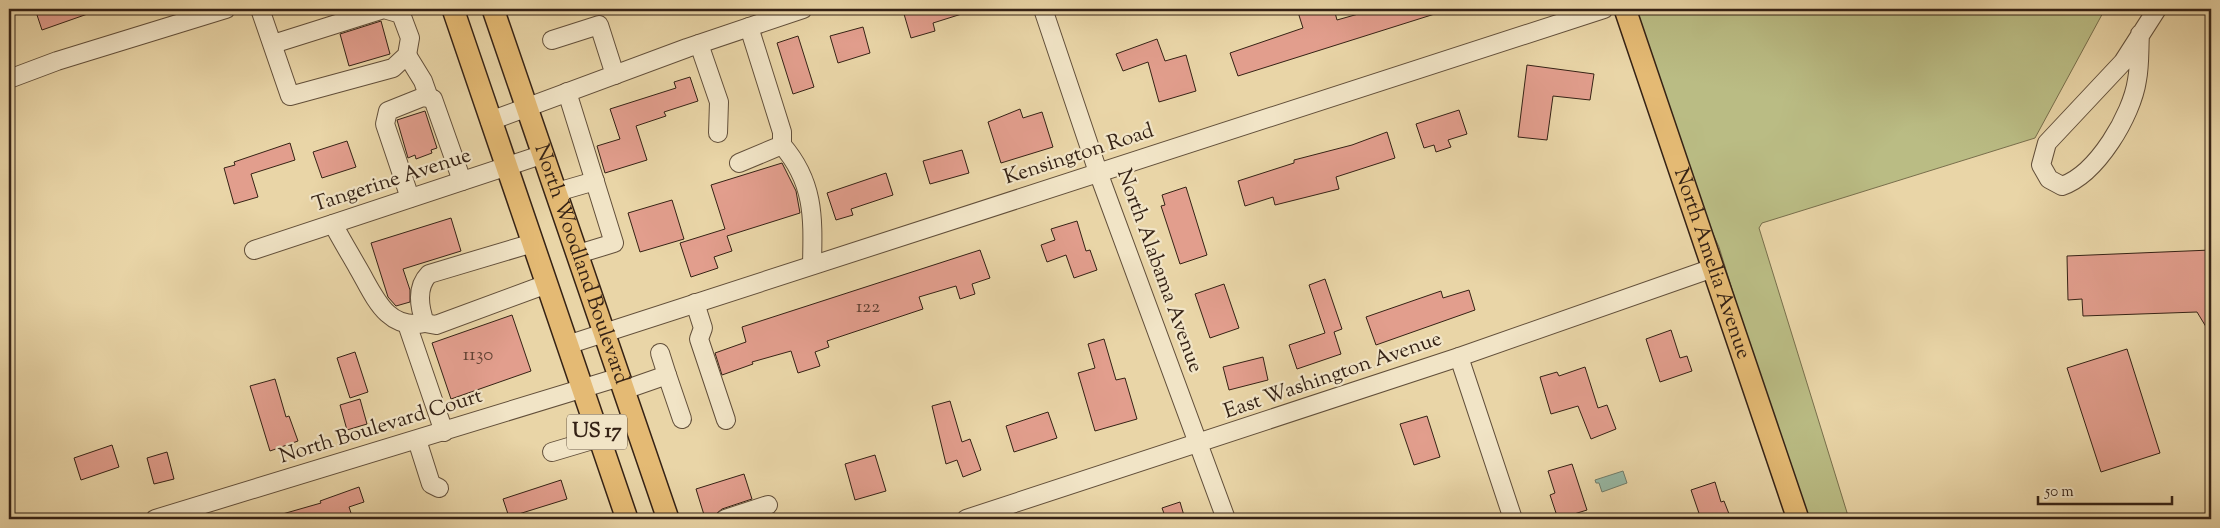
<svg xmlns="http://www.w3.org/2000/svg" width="2220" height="528" viewBox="0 0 2220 528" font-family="'Sorts Mill Goudy',serif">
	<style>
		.green { fill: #babc84; stroke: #786f4c }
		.water { fill: #98b9a5; stroke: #707d6b }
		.building { fill: #e29e8d; stroke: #352215 }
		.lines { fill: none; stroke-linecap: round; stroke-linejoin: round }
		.minor-casing { stroke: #624f3a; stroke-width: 20 }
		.major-casing { stroke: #352215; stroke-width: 24 }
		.minor { stroke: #f1e4c6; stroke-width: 18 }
		.major { stroke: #e4ba74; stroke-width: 21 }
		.labels { text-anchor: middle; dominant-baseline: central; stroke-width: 4.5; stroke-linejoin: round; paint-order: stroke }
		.number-label { font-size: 19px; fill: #604133 }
		.shield { fill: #f1e4c6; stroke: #6d5c4a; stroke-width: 1 }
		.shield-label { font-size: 20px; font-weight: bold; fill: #352215 }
		.street-label { font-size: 21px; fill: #352215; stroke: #f1e4c6 }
	</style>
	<rect width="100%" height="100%" fill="#e9d5a7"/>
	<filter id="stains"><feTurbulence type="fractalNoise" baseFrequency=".004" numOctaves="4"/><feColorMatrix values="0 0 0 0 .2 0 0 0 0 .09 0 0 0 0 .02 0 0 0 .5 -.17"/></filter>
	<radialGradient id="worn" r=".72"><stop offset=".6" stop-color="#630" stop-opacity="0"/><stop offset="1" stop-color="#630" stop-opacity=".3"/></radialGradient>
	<polygon class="green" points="1635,9 2105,9 2035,138 1791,214 1762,223 1759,228 1849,519 1807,519 1760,380 1719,247 1703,212"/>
	<polygon class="water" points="1623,471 1627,483 1602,492 1599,483 1596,483 1595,480"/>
	<g class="building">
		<polygon points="35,9 95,9 96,11 42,30"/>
		<polygon points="924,9 967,9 968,12 933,23 935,31 911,38 904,14"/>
		<polygon points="1297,9 1334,9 1337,20 1376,9 1440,9 1441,12 1238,76 1230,53 1303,28"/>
		<polygon points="381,21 390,54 349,66 340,34"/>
		<polygon points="863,27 870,53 838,63 830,36"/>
		<polygon points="798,36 814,87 793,94 777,43"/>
		<polygon points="1157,39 1165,61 1186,55 1196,91 1159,102 1148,62 1123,71 1116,54"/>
		<polygon points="1527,65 1594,74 1590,100 1553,96 1547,140 1518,137"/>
		<polygon points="690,77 698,101 664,112 666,116 636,126 647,160 605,173 597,146 620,139 610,109 676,88 674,82"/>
		<polygon points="1020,109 1023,118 1042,112 1053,147 1001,163 988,122"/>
		<polygon points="1459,110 1467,134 1448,140 1451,147 1436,152 1434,145 1424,148 1416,124"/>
		<polygon points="425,111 437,148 431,150 432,153 416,159 415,155 408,158 397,120"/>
		<polygon points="1387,132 1395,158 1336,177 1339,189 1275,205 1273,197 1245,206 1238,181 1294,163 1294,160 1352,145"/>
		<polygon points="347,141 356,167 322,178 313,152"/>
		<polygon points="290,143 295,160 251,174 258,197 234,204 224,168 235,165 234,162"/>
		<polygon points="962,150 969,173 930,184 923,161"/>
		<polygon points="782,163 796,191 800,213 727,236 732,251 714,257 718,268 691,277 680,243 725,229 711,185"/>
		<polygon points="886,173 893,195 851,209 853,215 836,220 827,193"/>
		<polygon points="1186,187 1207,255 1180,264 1161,206 1165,205 1162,195"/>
		<polygon points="672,200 684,239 640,252 628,213"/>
		<polygon points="451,218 461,251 403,269 410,290 410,302 396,306 388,297 371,243"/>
		<polygon points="1077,221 1086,251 1090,250 1097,270 1074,278 1066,255 1047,262 1041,245 1055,240 1051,229"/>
		<polygon points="980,250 990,278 972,284 975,294 960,299 956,286 919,297 923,309 827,341 829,347 815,352 820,366 798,373 791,351 752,362 753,364 722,375 715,353 746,342 742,327"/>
		<polygon points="2211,250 2211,335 2197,312 2083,316 2082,299 2068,300 2067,256"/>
		<polygon points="1325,279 1342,329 1334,332 1341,354 1297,369 1289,345 1325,333 1309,285"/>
		<polygon points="1224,284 1239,328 1210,338 1195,294"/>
		<polygon points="1469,290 1475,310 1376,345 1366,317 1441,291 1443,298"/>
		<polygon points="512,315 531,371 451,399 432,343"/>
		<polygon points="1671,330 1680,358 1687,356 1692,371 1660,382 1646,339"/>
		<polygon points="1104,339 1116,380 1125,378 1137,419 1095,431 1078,373 1095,368 1088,344"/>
		<polygon points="2127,349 2160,453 2101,472 2067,368"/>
		<polygon points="355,352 368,392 350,398 337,358"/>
		<polygon points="1263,357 1268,380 1229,390 1223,367"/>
		<polygon points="1585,367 1598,408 1607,405 1616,429 1591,439 1578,406 1551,414 1540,377 1557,372 1559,376"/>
		<polygon points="275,379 286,417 289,416 298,441 270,451 250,386"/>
		<polygon points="360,399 367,424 347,430 340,405"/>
		<polygon points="950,401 962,442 970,439 981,470 963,477 957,460 946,464 932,406"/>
		<polygon points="1048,412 1057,438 1014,452 1006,426"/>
		<polygon points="1427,416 1440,457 1414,465 1400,424"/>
		<polygon points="112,445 119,467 81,480 74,458"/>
		<polygon points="167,452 174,479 154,484 147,458"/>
		<polygon points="875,455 886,491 855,500 845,464"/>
		<polygon points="1572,464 1587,510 1558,519 1550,495 1555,493 1548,471"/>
		<polygon points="744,474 752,499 722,509 716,514 705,518 696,489"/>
		<polygon points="561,480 567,499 509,517 503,499"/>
		<polygon points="1715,482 1721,502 1724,501 1731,519 1701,519 1691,490"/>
		<polygon points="359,487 364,502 349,507 353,519 279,519 279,515 321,503 320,501"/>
		<polygon points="1180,502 1185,519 1166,519 1162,508"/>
	</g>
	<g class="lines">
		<g class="minor-casing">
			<g id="minor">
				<polyline points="260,9 290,96 393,68 407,55 410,38 401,14 384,9 273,44"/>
				<polyline points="1043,9 1098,172 1226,519"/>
				<path d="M2140 34C2139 49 2140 65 2137 80 2132 115 2097 174 2062 186L2049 179 2041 165 2047 143 2123 62 2157 9"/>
				<polyline points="552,40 599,25 615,75"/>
				<polyline points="699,44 719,102 718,133"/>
				<polyline points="407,55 423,81 429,98"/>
				<polyline points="9,79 57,61 226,9"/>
				<polyline points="567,92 614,243 578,254"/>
				<polyline points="490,121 687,48 803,9"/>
				<path d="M782 145C815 183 813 219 812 265"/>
				<polyline points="739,163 782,145 782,132 749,27"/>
				<polyline points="557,192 595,181"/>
				<polyline points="410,198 385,124 388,111 423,97 433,99 462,181"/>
				<path d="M333 224C341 239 350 254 358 268 374 295 386 331 425 323"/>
				<path d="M533 243 429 274C416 287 419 306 425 323L436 325 547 284"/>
				<polyline points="254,250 544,154"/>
				<polyline points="695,303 703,328 699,339 726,420"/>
				<polyline points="407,324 444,432"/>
				<polyline points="567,345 1604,9"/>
				<polyline points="660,353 667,375"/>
				<polyline points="1459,357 1513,519"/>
				<polyline points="624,390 667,375 682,419"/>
				<polyline points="417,440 431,484 439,488"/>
				<polyline points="552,452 599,438"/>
				<polyline points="155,519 620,377"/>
				<polyline points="725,519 768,505"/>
				<polyline points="966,519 1459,357 1713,268"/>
			</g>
		</g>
		<g class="major-casing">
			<g id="major">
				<polyline points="453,9 627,519"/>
				<path id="s1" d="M493 9 668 519"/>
				<path id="s2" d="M1625 9 1798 519"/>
			</g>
		</g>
		<use href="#minor" class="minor"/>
		<use href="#major" class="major"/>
	</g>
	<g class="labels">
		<g class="number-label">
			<text x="868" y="307">122</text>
			<text x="478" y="355">1130</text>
		</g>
		<rect class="shield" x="567" y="414.5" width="60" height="35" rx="4"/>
		<g class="shield-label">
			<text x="597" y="432">US 17</text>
		</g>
		<g class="street-label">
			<text transform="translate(1079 155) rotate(-18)">Kensington Road</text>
			<text transform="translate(392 181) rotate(-18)">Tangerine Avenue</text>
			<text stroke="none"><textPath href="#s1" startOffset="270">North Woodland Boulevard</textPath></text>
			<text stroke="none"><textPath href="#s2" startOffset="269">North Amelia Avenue</textPath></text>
			<text transform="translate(1159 271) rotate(70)">North Alabama Avenue</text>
			<text transform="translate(1333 376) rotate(-19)">East Washington Avenue</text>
			<text transform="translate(381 427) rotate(-17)">North Boulevard Court</text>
		</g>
	</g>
	<rect width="2220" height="528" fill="none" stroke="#e9d5a7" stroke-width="30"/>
	<rect x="10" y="10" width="2200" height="508" fill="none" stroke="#352215" stroke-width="2.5"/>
	<rect x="15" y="15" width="2190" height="498" fill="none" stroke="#352215"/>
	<path d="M2038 496v8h134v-8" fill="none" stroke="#352215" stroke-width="2.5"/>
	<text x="2045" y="496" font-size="15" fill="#352215" stroke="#f1e4c6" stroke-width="4" paint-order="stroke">50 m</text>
	<rect width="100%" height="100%" filter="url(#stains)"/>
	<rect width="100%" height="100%" fill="url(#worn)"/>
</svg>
